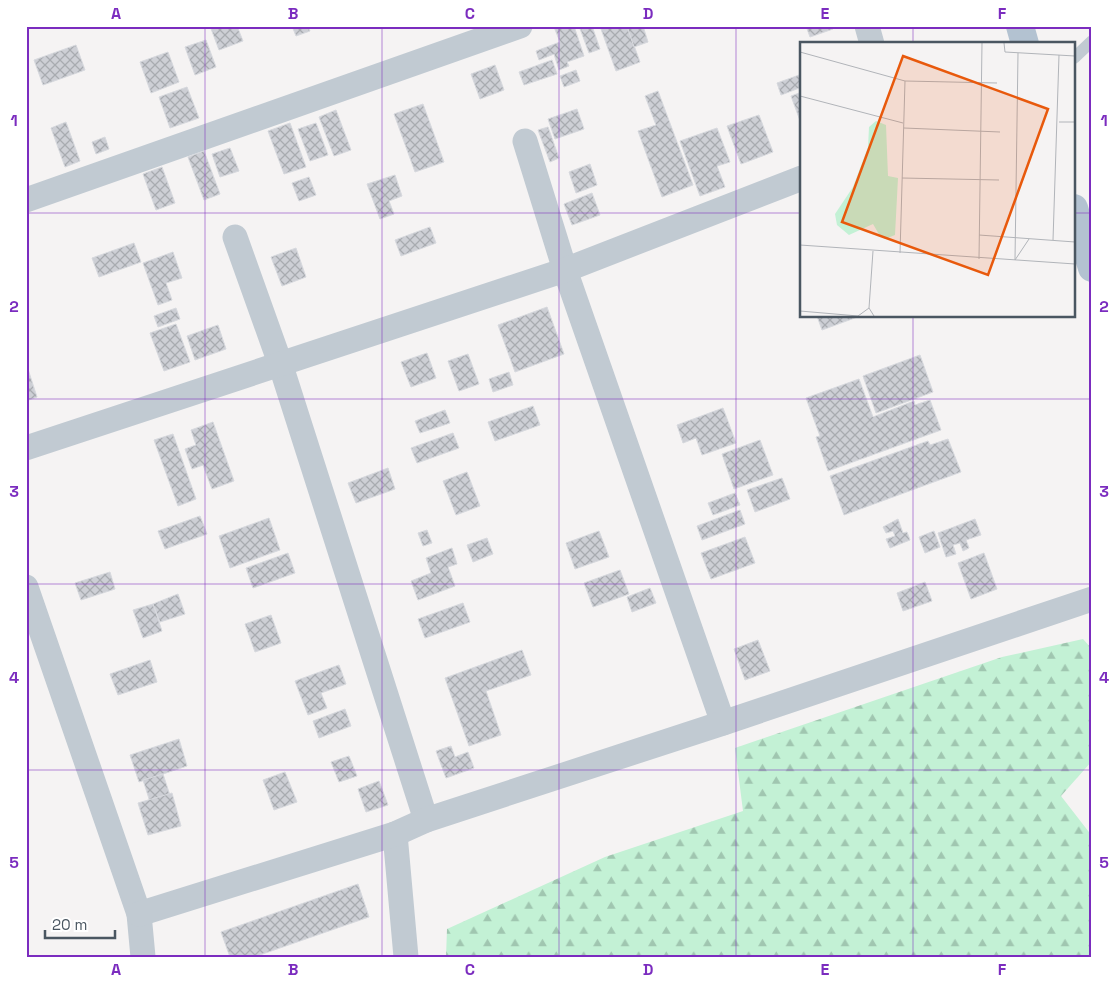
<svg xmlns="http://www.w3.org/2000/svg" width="1118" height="983" viewBox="0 0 1118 983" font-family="'Space Grotesk',sans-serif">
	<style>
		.forest { fill: url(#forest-firs) }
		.building { fill: url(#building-cross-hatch); stroke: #d7d9de }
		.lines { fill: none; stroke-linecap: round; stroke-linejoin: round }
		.lane { stroke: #c1cad2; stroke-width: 12 }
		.street { stroke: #c1cad2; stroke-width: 25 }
		.primary { stroke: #b3c2d1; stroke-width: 28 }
		.grid { fill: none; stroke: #7b2cbf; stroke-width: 1; stroke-opacity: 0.55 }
		.inset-road { fill: none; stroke: #b1b4b9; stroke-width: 1 }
		.view { fill: #e8590c; fill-opacity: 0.15; stroke: #e8590c; stroke-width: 2.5 }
		.inset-edge { fill: none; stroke: #4a5661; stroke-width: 2.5 }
		.neatline { fill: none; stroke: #7b2cbf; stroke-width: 2 }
		.grid-label { font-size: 16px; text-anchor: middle; font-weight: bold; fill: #7b2cbf }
	</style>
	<defs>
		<pattern id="forest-firs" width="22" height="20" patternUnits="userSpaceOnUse" patternTransform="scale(1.25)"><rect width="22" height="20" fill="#c3f1d5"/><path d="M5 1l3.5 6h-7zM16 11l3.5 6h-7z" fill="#a0c6b0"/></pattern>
		<pattern id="building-cross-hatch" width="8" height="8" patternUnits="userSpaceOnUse" patternTransform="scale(1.25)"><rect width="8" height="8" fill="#cdcfd5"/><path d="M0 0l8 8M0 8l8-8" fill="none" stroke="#a8abb0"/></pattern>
	</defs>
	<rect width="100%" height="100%" fill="#f5f3f3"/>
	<polygon class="forest" points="1083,639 1092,649 1092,761 1061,796 1092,836 1092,957 446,957 447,929 605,857 743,811 735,748 1002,657"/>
	<g class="building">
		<polygon points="210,26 237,26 243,41 219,50"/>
		<polygon points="292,26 308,26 310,31 296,36"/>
		<polygon points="574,26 584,56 567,62 569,66 559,70 554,54 539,60 536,51 560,42 554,27"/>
		<polygon points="579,26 592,26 600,49 589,53"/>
		<polygon points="608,26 627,26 640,62 616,71 601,29"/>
		<polygon points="627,26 643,26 648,42 634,47"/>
		<polygon points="806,26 832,26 833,29 810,37"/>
		<polygon points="206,40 216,67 195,75 185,47"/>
		<polygon points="76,45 85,70 43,85 34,60"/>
		<polygon points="168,52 179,82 151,93 140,62"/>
		<polygon points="552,60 557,74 524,85 519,72"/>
		<polygon points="495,65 504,90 480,99 471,74"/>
		<polygon points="576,70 580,81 564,87 560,76"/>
		<polygon points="802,74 802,87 781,95 777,83"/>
		<polygon points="187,87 199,118 170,128 159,97"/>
		<polygon points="658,91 693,185 662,197 638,131 656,125 645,96"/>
		<polygon points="802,92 802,126 791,96"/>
		<polygon points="423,104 444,162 415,172 394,114"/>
		<polygon points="577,109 584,129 555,139 548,119"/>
		<polygon points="336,110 351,150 334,156 319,117"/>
		<polygon points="759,115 773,152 741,164 727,126"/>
		<polygon points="66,122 80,161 65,167 51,128"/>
		<polygon points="290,123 306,167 284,174 268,131"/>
		<polygon points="316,123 328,155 310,161 298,129"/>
		<polygon points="548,127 559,158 550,162 538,130"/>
		<polygon points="717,128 730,162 717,166 725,187 700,196 680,141"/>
		<polygon points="105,137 109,149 96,154 92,142"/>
		<polygon points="230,148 239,171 220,177 212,154"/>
		<polygon points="204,151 220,194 204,200 188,157"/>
		<polygon points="590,164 597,185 576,193 569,172"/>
		<polygon points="162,167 175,203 156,210 143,174"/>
		<polygon points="395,175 402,196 389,201 394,214 380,219 367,184"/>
		<polygon points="309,177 316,195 299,201 292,183"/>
		<polygon points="592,193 600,215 572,225 564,204"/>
		<polygon points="430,227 436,243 401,256 395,240"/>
		<polygon points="134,243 141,262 99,277 92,258"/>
		<polygon points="296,248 306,277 282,286 271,257"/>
		<polygon points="173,252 182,278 166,283 172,300 158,305 143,263"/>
		<polygon points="547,307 564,354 515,372 498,325"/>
		<polygon points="176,308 180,319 158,327 154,316"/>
		<polygon points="817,316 860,316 822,330"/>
		<polygon points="176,324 190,362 164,371 150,333"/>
		<polygon points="218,325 226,349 195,360 187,336"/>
		<polygon points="427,353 436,378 411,387 401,362"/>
		<polygon points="468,354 479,384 459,391 448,361"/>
		<polygon points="920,355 933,392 876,413 863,376"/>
		<polygon points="26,363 37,397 26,401"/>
		<polygon points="509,372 513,385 493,392 489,379"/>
		<polygon points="859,379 873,417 914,401 915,405 930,400 941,430 828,471 816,437 820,436 806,398"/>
		<polygon points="533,406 540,425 495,441 488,422"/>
		<polygon points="723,408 736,443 702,455 696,438 683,443 677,425"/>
		<polygon points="445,410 450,423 420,433 415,421"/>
		<polygon points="213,422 234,481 212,489 203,465 192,469 185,449 196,445 191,430"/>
		<polygon points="453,433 459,448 417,463 411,448"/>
		<polygon points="173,434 196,499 178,506 154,440"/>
		<polygon points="948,439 961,472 844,515 830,476 928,441 930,445"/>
		<polygon points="760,440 773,475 734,489 722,454"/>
		<polygon points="388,468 395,489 356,503 348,483"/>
		<polygon points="467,472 480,506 456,515 443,481"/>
		<polygon points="782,478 790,499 755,512 747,490"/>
		<polygon points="735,493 740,505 713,515 708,503"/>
		<polygon points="740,510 745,524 702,540 697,526"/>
		<polygon points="200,516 207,534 165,549 158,531"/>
		<polygon points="269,518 280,550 230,568 219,536"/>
		<polygon points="898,519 903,533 907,532 910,540 890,548 886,539 895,536 893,531 886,533 883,527"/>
		<polygon points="975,519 981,535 966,540 969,548 963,551 960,543 953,545 956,554 946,557 938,533"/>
		<polygon points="427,530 432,543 423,546 418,533"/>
		<polygon points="599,531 609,557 575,569 566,543"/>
		<polygon points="934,531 940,547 925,553 919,537"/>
		<polygon points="745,537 755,563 711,579 701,553"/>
		<polygon points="487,538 493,554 473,562 467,545"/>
		<polygon points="452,548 457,564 448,567 455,586 418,600 411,581 431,573 426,558"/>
		<polygon points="288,553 295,573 253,588 246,568"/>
		<polygon points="984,553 997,589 971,599 958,563"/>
		<polygon points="620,570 629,594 593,607 584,583"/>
		<polygon points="110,572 115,589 81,600 75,583"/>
		<polygon points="925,582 932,601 903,611 897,593"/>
		<polygon points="650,588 656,603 632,612 627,597"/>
		<polygon points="178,594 185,614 160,622 153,604"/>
		<polygon points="463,603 470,622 425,638 418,619"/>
		<polygon points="153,604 162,631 143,638 133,610"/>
		<polygon points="271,615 281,643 255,652 245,624"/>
		<polygon points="758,640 770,671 745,680 734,649"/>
		<polygon points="522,650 531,675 486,691 501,735 469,746 445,678"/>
		<polygon points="150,660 157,682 118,695 110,674"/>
		<polygon points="339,665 346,684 321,693 327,708 308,715 295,681"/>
		<polygon points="345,709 351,726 319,738 313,721"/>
		<polygon points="179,739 187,766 139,782 130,755"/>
		<polygon points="451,746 455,757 468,752 474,768 446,778 436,751"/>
		<polygon points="349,756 357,776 339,782 331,762"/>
		<polygon points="285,772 297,802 274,810 263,780"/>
		<polygon points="163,774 179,823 159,830 143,780"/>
		<polygon points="379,781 388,805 366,812 358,789"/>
		<polygon points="172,793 181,826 148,835 138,803"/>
		<polygon points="358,884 369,917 254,957 230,957 221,932"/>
	</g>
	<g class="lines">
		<polyline class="lane" points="1074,58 1092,41"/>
		<g class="street">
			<polyline points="867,26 872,44"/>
			<polyline points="525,141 565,270 723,723"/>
			<polyline points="26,200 520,26"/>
			<polyline points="235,237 280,363 426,820"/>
			<polyline points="26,448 565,270 802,178"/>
			<polyline points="26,587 139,914 143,957"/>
			<polyline points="395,834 406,957"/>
			<polyline points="139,914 395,834 426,820 723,723 1092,599"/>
		</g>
		<g class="primary">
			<polyline points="1020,26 1025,44"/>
			<polyline points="1074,208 1092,268"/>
		</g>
	</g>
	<path class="grid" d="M205 26V957M382 26V957M559 26V957M736 26V957M913 26V44M26 213H802M1074 213H1092M913 316V957M26 399H1092M26 584H1092M26 770H1092"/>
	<g transform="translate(800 42)">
		<rect width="275" height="275" fill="#f5f3f3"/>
		<path d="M76 79 86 83 88 134 98 136 95 193 85 197 80 194 73 182 49 193 37 183 35 172 53 145 68 105 69 85Z" fill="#c3f1d5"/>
		<path class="inset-road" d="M204 1 205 10 275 14M0 10 105 39 197 41M0 54 103 81M259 80H275M104 86 200 90M102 136 199 138M179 193 275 200M253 198 259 13M0 203 275 222M73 209 69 266 74 274M100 211 105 39M179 217 182 1M215 218 218 11M215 218 229 197M0 269 58 274 69 266"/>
		<path class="view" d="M103 14 248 67 188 233 42 180Z"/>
		<rect width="275" height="275" class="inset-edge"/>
	</g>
	<rect width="1118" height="983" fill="none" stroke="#ffffff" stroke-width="55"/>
	<path d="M45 930v8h70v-8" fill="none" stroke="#4a5661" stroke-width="2.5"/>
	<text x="52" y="930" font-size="15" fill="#4a5661" stroke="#ffffff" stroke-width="4" paint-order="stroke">20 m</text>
	<rect x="28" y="28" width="1062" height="928" class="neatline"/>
	<g class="grid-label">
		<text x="116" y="19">A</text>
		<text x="293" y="19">B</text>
		<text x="470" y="19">C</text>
		<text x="648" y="19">D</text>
		<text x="825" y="19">E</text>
		<text x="1002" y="19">F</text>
		<text x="14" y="126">1</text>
		<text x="1104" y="126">1</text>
		<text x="14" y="312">2</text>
		<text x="1104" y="312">2</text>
		<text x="14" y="497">3</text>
		<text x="1104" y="497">3</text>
		<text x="14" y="683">4</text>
		<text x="1104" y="683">4</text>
		<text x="14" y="868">5</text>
		<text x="1104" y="868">5</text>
		<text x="116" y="975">A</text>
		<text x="293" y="975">B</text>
		<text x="470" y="975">C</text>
		<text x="648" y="975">D</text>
		<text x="825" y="975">E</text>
		<text x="1002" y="975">F</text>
	</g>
</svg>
